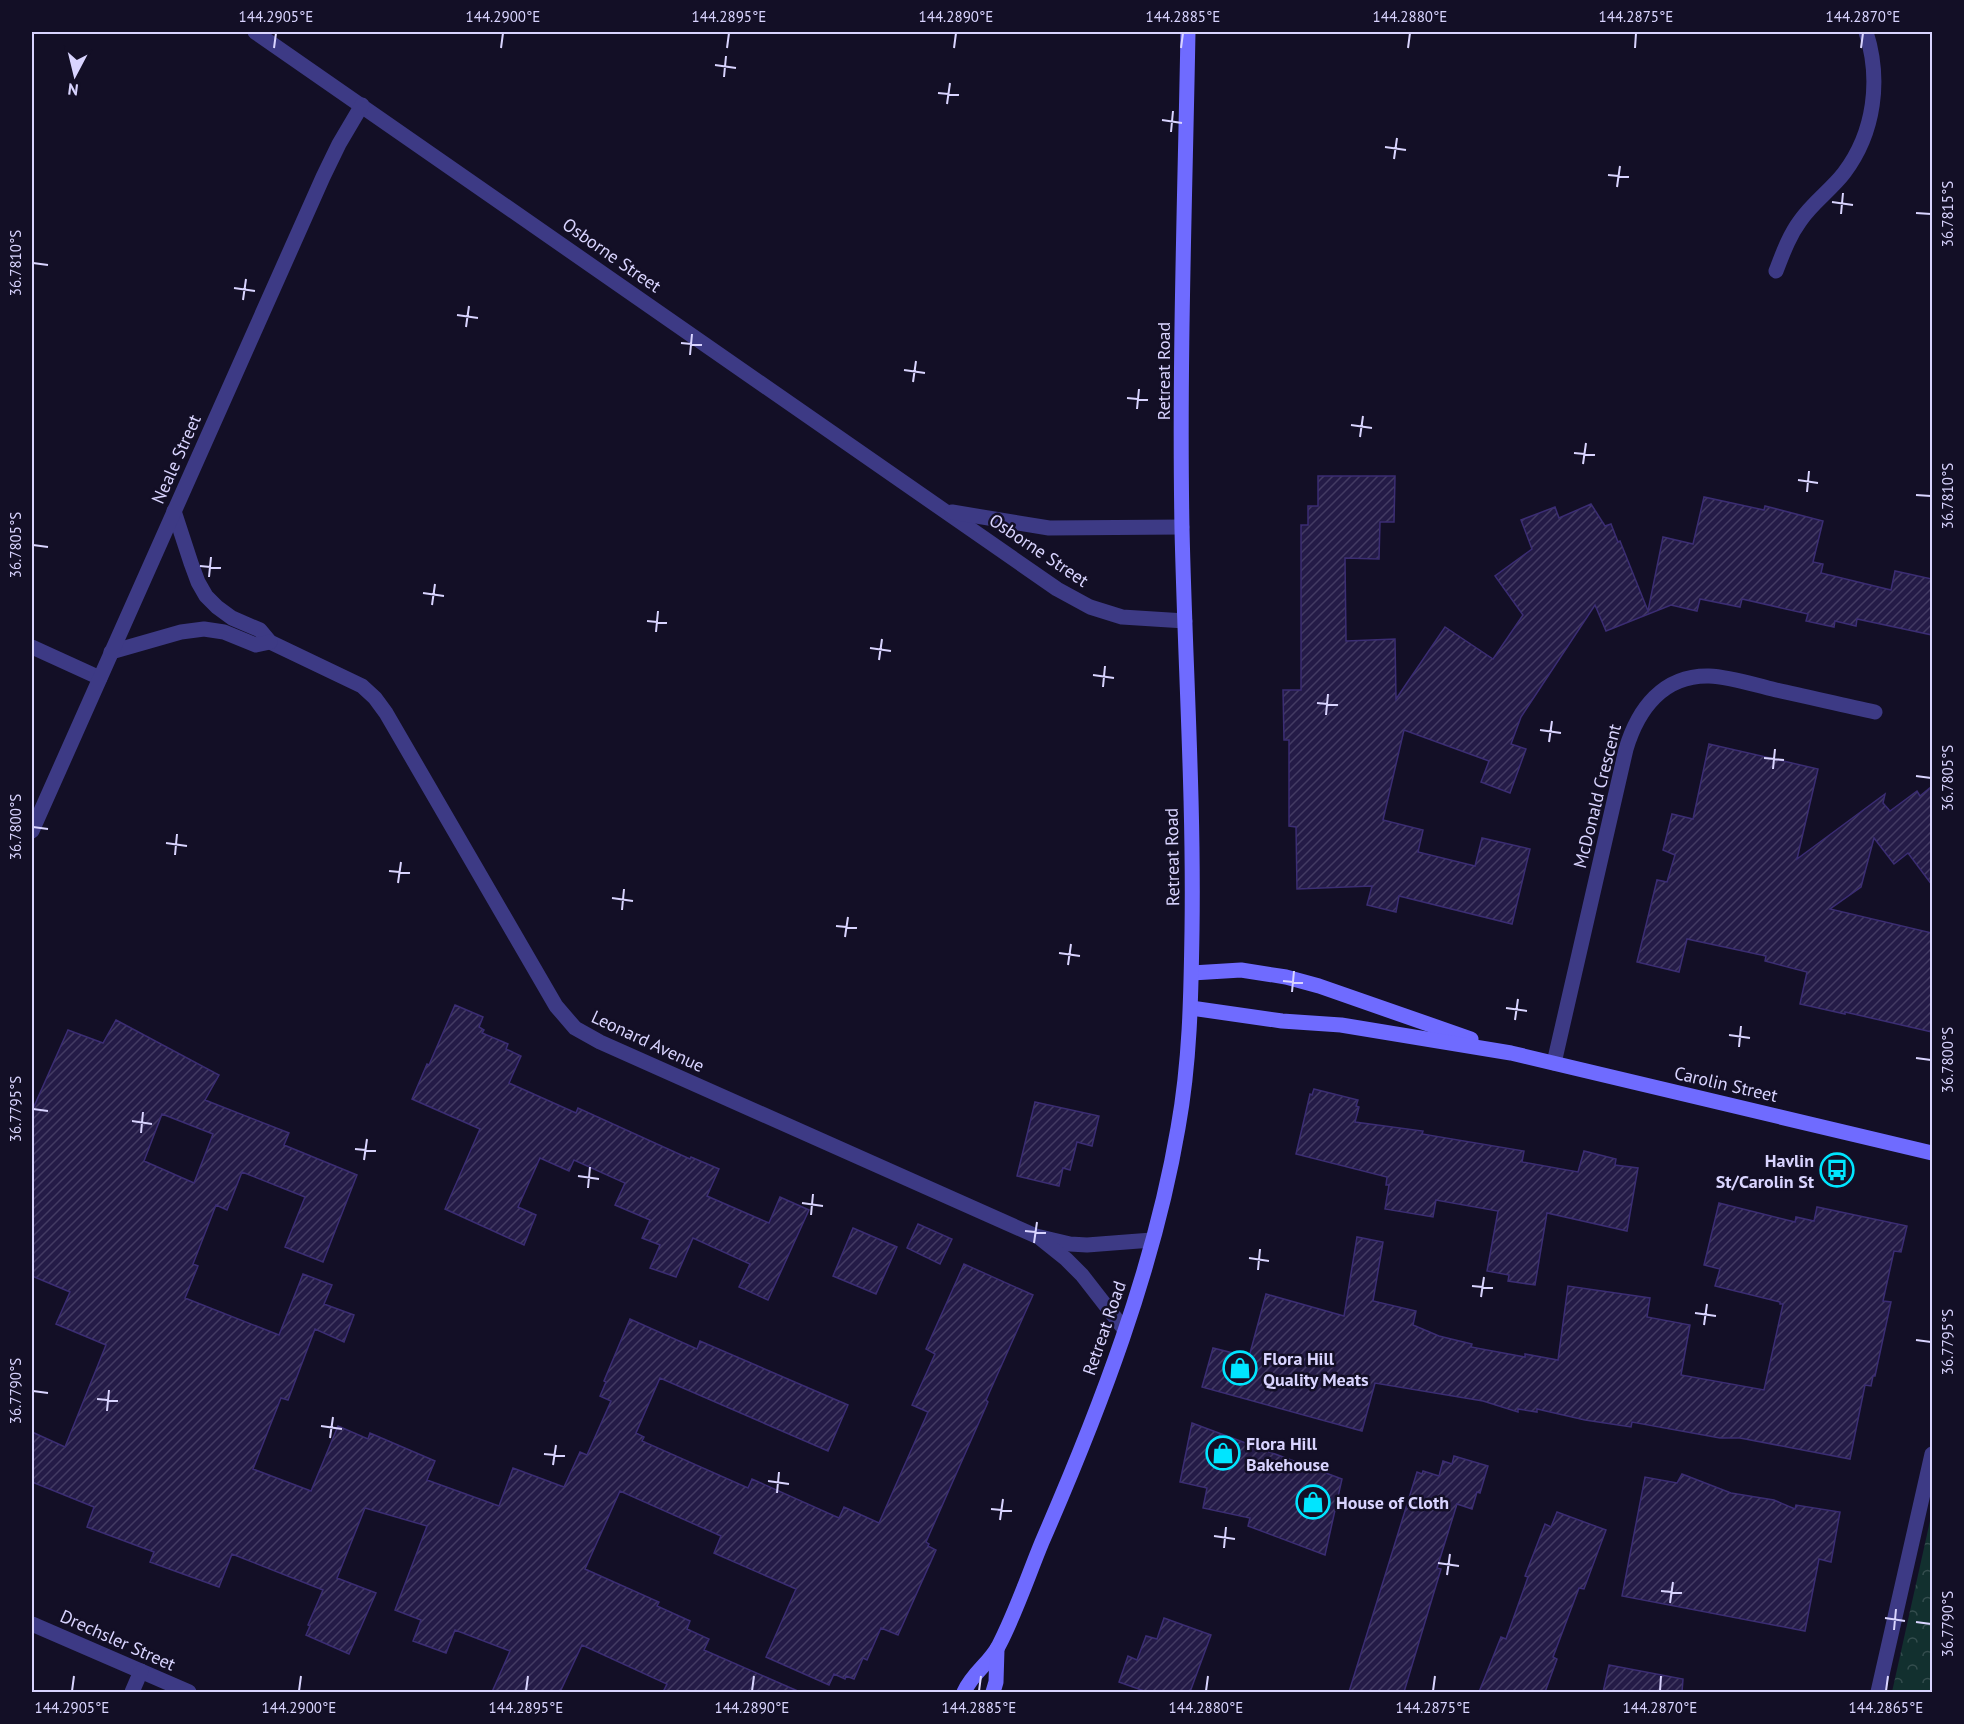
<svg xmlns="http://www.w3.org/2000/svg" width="1964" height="1724" viewBox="0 0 1964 1724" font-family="'PT Sans',sans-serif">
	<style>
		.park { fill: url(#park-crowns) }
		.building { fill: url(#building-hatch); stroke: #3b2d73; stroke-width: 1.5; fill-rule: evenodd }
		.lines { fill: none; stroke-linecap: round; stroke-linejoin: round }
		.street { stroke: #3d3a85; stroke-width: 15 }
		.secondary { stroke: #6f6bff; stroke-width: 15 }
		.ticks { fill: none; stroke: #d9d4ff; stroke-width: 2 }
		.labels { text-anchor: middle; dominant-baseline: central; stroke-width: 5; stroke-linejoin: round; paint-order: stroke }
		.street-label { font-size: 18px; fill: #d9d4ff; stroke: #130f26 }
		.poi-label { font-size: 18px; font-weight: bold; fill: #d9d4ff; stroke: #130f26; text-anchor: start }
		.neatline { fill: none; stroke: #d9d4ff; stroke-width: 2 }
		.ticks-label { font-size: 15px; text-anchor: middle; fill: #d9d4ff }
	</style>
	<defs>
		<pattern id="park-crowns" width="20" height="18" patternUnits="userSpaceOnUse" patternTransform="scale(1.5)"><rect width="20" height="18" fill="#12302f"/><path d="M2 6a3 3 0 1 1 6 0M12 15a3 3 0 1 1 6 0" fill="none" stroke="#344d4e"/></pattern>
		<pattern id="building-hatch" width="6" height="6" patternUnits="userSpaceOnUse" patternTransform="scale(1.5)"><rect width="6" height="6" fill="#241b47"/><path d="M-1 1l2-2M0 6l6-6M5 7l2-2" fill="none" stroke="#433b63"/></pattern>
	</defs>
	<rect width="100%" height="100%" fill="#130f26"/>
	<polygon class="park" points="1932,1512 1932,1692 1892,1692"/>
	<g class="building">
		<polygon points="1318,476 1395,476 1394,522 1380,522 1379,559 1345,558 1346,641 1395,639 1396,699 1445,627 1493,659 1523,615 1495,576 1532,549 1521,520 1555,507 1559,518 1591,504 1605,526 1611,524 1618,542 1620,541 1648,611 1663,537 1693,544 1704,497 1764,510 1765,506 1823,521 1813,562 1823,564 1821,573 1891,590 1895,571 1932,579 1932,635 1857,619 1856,626 1835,621 1834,627 1806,621 1808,614 1742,599 1740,607 1700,599 1697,611 1671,605 1606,631 1595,605 1521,717 1511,744 1526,749 1510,793 1481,782 1489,761 1404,730 1383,820 1423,830 1418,852 1475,866 1482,838 1530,849 1512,924 1399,896 1396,912 1367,905 1372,886 1297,889 1296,827 1289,826 1289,740 1284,740 1283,690 1301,690 1301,525 1308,525 1308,506 1318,506"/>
		<polygon points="1709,744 1818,769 1797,859 1885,794 1883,803 1890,811 1917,791 1920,796 1932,786 1932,885 1908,853 1894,864 1874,838 1861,887 1830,909 1932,933 1932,1032 1845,1012 1845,1014 1800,1004 1807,972 1765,961 1766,956 1687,939 1679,972 1637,962 1657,880 1667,882 1675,855 1663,850 1672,814 1693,819"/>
		<polygon points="455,1005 483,1017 479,1027 484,1030 482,1033 508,1044 506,1049 521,1056 509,1083 576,1113 578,1108 690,1159 691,1157 719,1169 707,1196 769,1223 780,1197 809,1210 768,1300 739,1287 750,1264 693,1238 676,1277 650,1268 660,1245 642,1238 650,1220 615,1205 625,1183 574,1160 569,1171 540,1158 518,1207 536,1215 524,1245 445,1209 480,1129 412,1099 427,1064 429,1065"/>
		<path d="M116 1020 219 1075 205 1100 289 1133 284 1145 357 1175 323 1262 285 1247 305 1197 242 1172 227 1210 216 1205 193 1264 198 1266 185 1298 279 1335 303 1274 332 1285 324 1304 354 1315 344 1342 315 1329 288 1400 281 1398 253 1469 311 1491 338 1426 368 1439 370 1433 435 1461 427 1480 499 1506 513 1468 564 1487 580 1452 587 1455 611 1401 600 1396 606 1382 604 1381 630 1319 697 1349 700 1341 848 1405 828 1451 660 1378 636 1433 644 1437 642 1441 748 1488 752 1479 839 1518 844 1507 879 1523 928 1412 912 1405 935 1354 926 1349 964 1264 1033 1295 986 1400 988 1402 926 1542 929 1544 928 1546 936 1550 898 1635 881 1628 867 1660 863 1658 854 1679 846 1676 845 1679 834 1674 829 1685 766 1657 796 1589 714 1553 721 1536 620 1491 585 1569 659 1602 657 1606 690 1621 687 1629 709 1639 704 1650 800 1692H663L667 1684 582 1645 560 1692H492L510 1651 455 1630 446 1653 413 1641 421 1620 395 1610 427 1526 365 1508 337 1578 376 1593 349 1654 306 1635 310 1626 308 1625 323 1590 232 1554 219 1587 150 1562 154 1552 87 1527 94 1507 32 1482V1432L65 1447 106 1345 56 1324 70 1292 32 1276V1111L68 1030 103 1043ZM162 1114 213 1134 194 1183 144 1161Z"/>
		<polygon points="1314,1089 1358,1100 1356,1106 1359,1107 1355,1122 1423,1131 1422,1134 1524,1151 1522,1162 1578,1172 1584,1151 1616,1159 1615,1165 1638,1168 1627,1231 1547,1213 1535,1285 1508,1281 1509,1275 1487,1271 1498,1211 1436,1200 1433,1217 1385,1209 1389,1185 1386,1185 1387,1177 1296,1154 1310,1094 1312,1095"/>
		<polygon points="1035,1102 1099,1116 1092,1146 1077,1142 1070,1170 1063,1168 1059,1186 1017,1176"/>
		<polygon points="1719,1203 1795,1222 1796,1217 1814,1221 1817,1207 1907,1226 1901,1252 1894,1251 1883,1301 1891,1302 1875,1376 1873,1376 1871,1386 1865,1385 1850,1459 1740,1438 1720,1438 1632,1422 1631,1427 1585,1420 1537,1409 1537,1412 1518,1409 1518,1412 1483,1401 1375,1383 1362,1431 1202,1387 1213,1348 1249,1357 1266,1294 1344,1316 1357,1237 1383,1242 1373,1301 1416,1311 1413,1325 1439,1336 1472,1344 1471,1347 1525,1357 1525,1354 1558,1360 1568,1286 1650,1298 1647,1317 1690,1325 1681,1375 1764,1390 1783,1304 1780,1304 1780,1302 1715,1286 1720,1269 1704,1265"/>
		<polygon points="918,1224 952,1239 940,1264 907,1248"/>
		<polygon points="853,1228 897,1247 876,1294 833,1276"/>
		<polygon points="1192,1423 1342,1479 1325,1555 1248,1526 1250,1518 1203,1508 1207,1488 1180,1482"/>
		<polygon points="1454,1456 1488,1466 1480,1493 1477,1492 1472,1509 1457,1504 1437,1568 1441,1569 1404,1692 1349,1692 1417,1472 1422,1474 1423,1471 1439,1476 1443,1461 1452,1464"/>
		<polygon points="1682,1474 1731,1493 1774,1500 1795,1509 1796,1505 1840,1512 1831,1562 1819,1559 1805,1631 1622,1596 1645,1477 1677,1483"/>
		<polygon points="1557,1512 1606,1530 1584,1589 1579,1588 1553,1657 1557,1659 1545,1692 1479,1692 1501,1637 1506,1639 1528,1577 1525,1576 1545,1524 1551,1527"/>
		<polygon points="1164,1618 1211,1635 1190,1692 1147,1692 1119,1682 1128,1656 1137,1660 1146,1636 1157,1639"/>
		<polygon points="1609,1665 1683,1679 1682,1692 1603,1692"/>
	</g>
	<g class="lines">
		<g class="street">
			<polyline points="255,32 1057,589 1090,607 1122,617 1185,621"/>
			<path d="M1776 271C1783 253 1789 236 1800 221 1812 203 1831 190 1844 173 1875 132 1881 79 1866 32"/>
			<polyline points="174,511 191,563 198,582 206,596 217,607 232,618 260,630 270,642 362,686 375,698 386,713 556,1006 575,1028 600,1042 1036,1236 1070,1244 1087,1245 1152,1240"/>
			<polyline points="952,512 1049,528 1182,527"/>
			<polyline points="32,647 100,678"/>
			<polyline points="111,652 181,632 204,629 224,632 256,645 270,642"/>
			<polyline points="32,831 323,177 339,144 362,105"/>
			<path d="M1554 1063 1626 749C1638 709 1663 675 1709 676 1732 677 1754 685 1776 690 1809 697 1842 705 1875 712"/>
			<polyline points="1041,1239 1066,1259 1082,1275 1124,1329"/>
			<polyline points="32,1624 189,1692"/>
			<polyline points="132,1692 141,1671"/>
			<polyline points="1878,1692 1932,1454"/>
		</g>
		<g class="secondary">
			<polyline points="1192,973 1241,970 1286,977 1319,986 1471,1039"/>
			<polyline points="1191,1008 1282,1021 1341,1025 1511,1053 1932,1153"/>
			<path d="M964 1692C973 1672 990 1663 999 1645 1016 1612 1028 1576 1042 1542 1099 1411 1154 1269 1178 1128 1190 1062 1191 997 1192 931 1194 797 1185 663 1182 529 1179 363 1185 197 1188 32"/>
			<polyline points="993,1692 996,1682 997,1649"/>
		</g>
	</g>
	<path class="ticks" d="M274 48 276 33M501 48 503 33M727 48 729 33M954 48 956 33M1181 48 1183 33M1408 48 1410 33M1635 48 1636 33M1861 48 1863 33M715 65 736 68M724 77 726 56M938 93 959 95M947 104 950 83M1162 120 1182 123M1171 132 1173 111M1385 147 1406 150M1394 159 1397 138M1608 175 1629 177M1617 187 1620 166M1832 202 1853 205M1916 213 1931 214M1841 214 1843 193M33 263 48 265M234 288 255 291M243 300 246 279M457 315 478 318M466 327 469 306M681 343 702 345M690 355 692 334M904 370 925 373M913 382 916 361M1127 398 1148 400M1137 409 1139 389M1351 425 1372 428M1360 437 1363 416M1574 453 1595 455M1583 464 1586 443M1798 480 1818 483M1807 492 1809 471M1916 495 1931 496M33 545 48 547M200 566 221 568M209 577 211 557M423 593 444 596M432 605 435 584M647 621 667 623M656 632 658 611M870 648 891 651M879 660 882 639M1093 675 1114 678M1103 687 1105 666M1317 703 1338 705M1326 715 1328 694M1540 730 1561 733M1549 742 1552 721M1764 758 1784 760M1773 769 1775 749M1916 776 1931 778M33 827 48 829M166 843 187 846M175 855 177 834M389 871 410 873M398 883 401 862M612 898 633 901M622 910 624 889M836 926 857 928M845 937 848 917M1059 953 1080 956M1068 965 1071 944M1283 981 1303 983M1292 992 1294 971M1506 1008 1527 1011M1515 1020 1518 999M1729 1035 1750 1038M1739 1047 1741 1026M1916 1058 1931 1060M33 1109 48 1111M132 1121 152 1124M141 1133 143 1112M355 1149 376 1151M364 1160 367 1139M578 1176 599 1179M588 1188 590 1167M802 1203 823 1206M811 1215 813 1194M1025 1231 1046 1233M1034 1243 1037 1222M1249 1258 1269 1261M1258 1270 1260 1249M1472 1286 1493 1288M1481 1297 1484 1277M1695 1313 1716 1316M1704 1325 1707 1304M1916 1340 1931 1342M33 1391 48 1393M97 1399 118 1401M107 1411 109 1390M321 1426 342 1429M330 1438 333 1417M544 1454 565 1456M553 1465 556 1445M768 1481 789 1484M777 1493 779 1472M991 1509 1012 1511M1000 1520 1003 1499M1214 1536 1235 1539M1224 1548 1226 1527M1438 1563 1459 1566M1447 1575 1450 1554M1661 1591 1682 1593M1670 1603 1673 1582M1885 1618 1905 1621M1916 1622 1931 1624M1894 1630 1896 1609M72 1691 74 1676M299 1691 301 1676M526 1691 528 1676M752 1691 754 1676M979 1691 981 1676M1206 1691 1208 1676M1433 1691 1435 1676M1660 1691 1661 1676M1886 1691 1888 1676"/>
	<defs>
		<g id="bus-ring" transform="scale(1.725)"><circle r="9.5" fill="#130f26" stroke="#00e5ff" stroke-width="1.5"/><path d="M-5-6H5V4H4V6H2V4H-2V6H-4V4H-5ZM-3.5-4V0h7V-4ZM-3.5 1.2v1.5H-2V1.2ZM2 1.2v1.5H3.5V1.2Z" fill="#00e5ff"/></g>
		<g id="shop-ring" transform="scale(1.725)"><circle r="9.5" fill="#130f26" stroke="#00e5ff" stroke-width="1.5"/><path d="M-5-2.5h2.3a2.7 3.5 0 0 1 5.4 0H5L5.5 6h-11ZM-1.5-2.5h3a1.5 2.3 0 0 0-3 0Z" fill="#00e5ff"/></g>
	</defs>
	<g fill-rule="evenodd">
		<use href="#bus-ring" x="1837" y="1170"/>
		<use href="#shop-ring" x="1240" y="1368"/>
		<use href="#shop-ring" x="1223" y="1453"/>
		<use href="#shop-ring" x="1313" y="1502"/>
	</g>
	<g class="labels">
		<g class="street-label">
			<text transform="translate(612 255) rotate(35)">Osborne Street</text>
			<text transform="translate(1163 371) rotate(-90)">Retreat Road</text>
			<text transform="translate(176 459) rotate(-66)">Neale Street</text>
			<text transform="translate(1039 550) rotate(34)">Osborne Street</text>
			<text transform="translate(1597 796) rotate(-76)">McDonald Crescent</text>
			<text transform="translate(1172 857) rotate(-91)">Retreat Road</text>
			<text transform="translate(648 1041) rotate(25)">Leonard Avenue</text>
			<text transform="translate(1726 1084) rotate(13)">Carolin Street</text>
			<text transform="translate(1104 1328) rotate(-71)">Retreat Road</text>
			<text transform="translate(118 1640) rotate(24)">Drechsler Street</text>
		</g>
		<g class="poi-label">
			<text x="1814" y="1160" text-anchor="end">Havlin<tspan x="1814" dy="21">St/Carolin St</tspan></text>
			<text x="1263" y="1358">Flora Hill<tspan x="1263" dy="21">Quality Meats</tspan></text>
			<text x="1246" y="1443">Flora Hill<tspan x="1246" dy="21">Bakehouse</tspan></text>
			<text x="1336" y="1502">House of Cloth</text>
		</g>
	</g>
	<rect width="1964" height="1724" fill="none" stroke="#130f26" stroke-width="66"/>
	<g transform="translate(75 75) rotate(187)" stroke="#130f26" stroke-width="4.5" paint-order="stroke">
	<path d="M0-4.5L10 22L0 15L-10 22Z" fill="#d9d4ff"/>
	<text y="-9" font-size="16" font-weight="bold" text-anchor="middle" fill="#d9d4ff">N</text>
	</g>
	<rect x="33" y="33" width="1898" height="1658" class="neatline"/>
	<g class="ticks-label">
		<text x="276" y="22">144.2905°E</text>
		<text x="503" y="22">144.2900°E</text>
		<text x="729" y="22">144.2895°E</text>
		<text x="956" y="22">144.2890°E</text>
		<text x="1183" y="22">144.2885°E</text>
		<text x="1410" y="22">144.2880°E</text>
		<text x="1636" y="22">144.2875°E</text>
		<text x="1863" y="22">144.2870°E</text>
		<text transform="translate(1948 214) rotate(-90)" y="5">36.7815°S</text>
		<text transform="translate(16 263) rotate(-90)" y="5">36.7810°S</text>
		<text transform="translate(1948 496) rotate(-90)" y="5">36.7810°S</text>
		<text transform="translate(16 545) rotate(-90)" y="5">36.7805°S</text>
		<text transform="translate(1948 778) rotate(-90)" y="5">36.7805°S</text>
		<text transform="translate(16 827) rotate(-90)" y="5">36.7800°S</text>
		<text transform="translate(1948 1060) rotate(-90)" y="5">36.7800°S</text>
		<text transform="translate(16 1109) rotate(-90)" y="5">36.7795°S</text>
		<text transform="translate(1948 1342) rotate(-90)" y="5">36.7795°S</text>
		<text transform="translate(16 1391) rotate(-90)" y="5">36.7790°S</text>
		<text transform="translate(1948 1624) rotate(-90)" y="5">36.7790°S</text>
		<text x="72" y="1713">144.2905°E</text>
		<text x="299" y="1713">144.2900°E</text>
		<text x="526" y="1713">144.2895°E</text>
		<text x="752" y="1713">144.2890°E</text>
		<text x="979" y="1713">144.2885°E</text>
		<text x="1206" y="1713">144.2880°E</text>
		<text x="1433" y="1713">144.2875°E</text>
		<text x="1660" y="1713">144.2870°E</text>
		<text x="1886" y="1713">144.2865°E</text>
	</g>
</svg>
